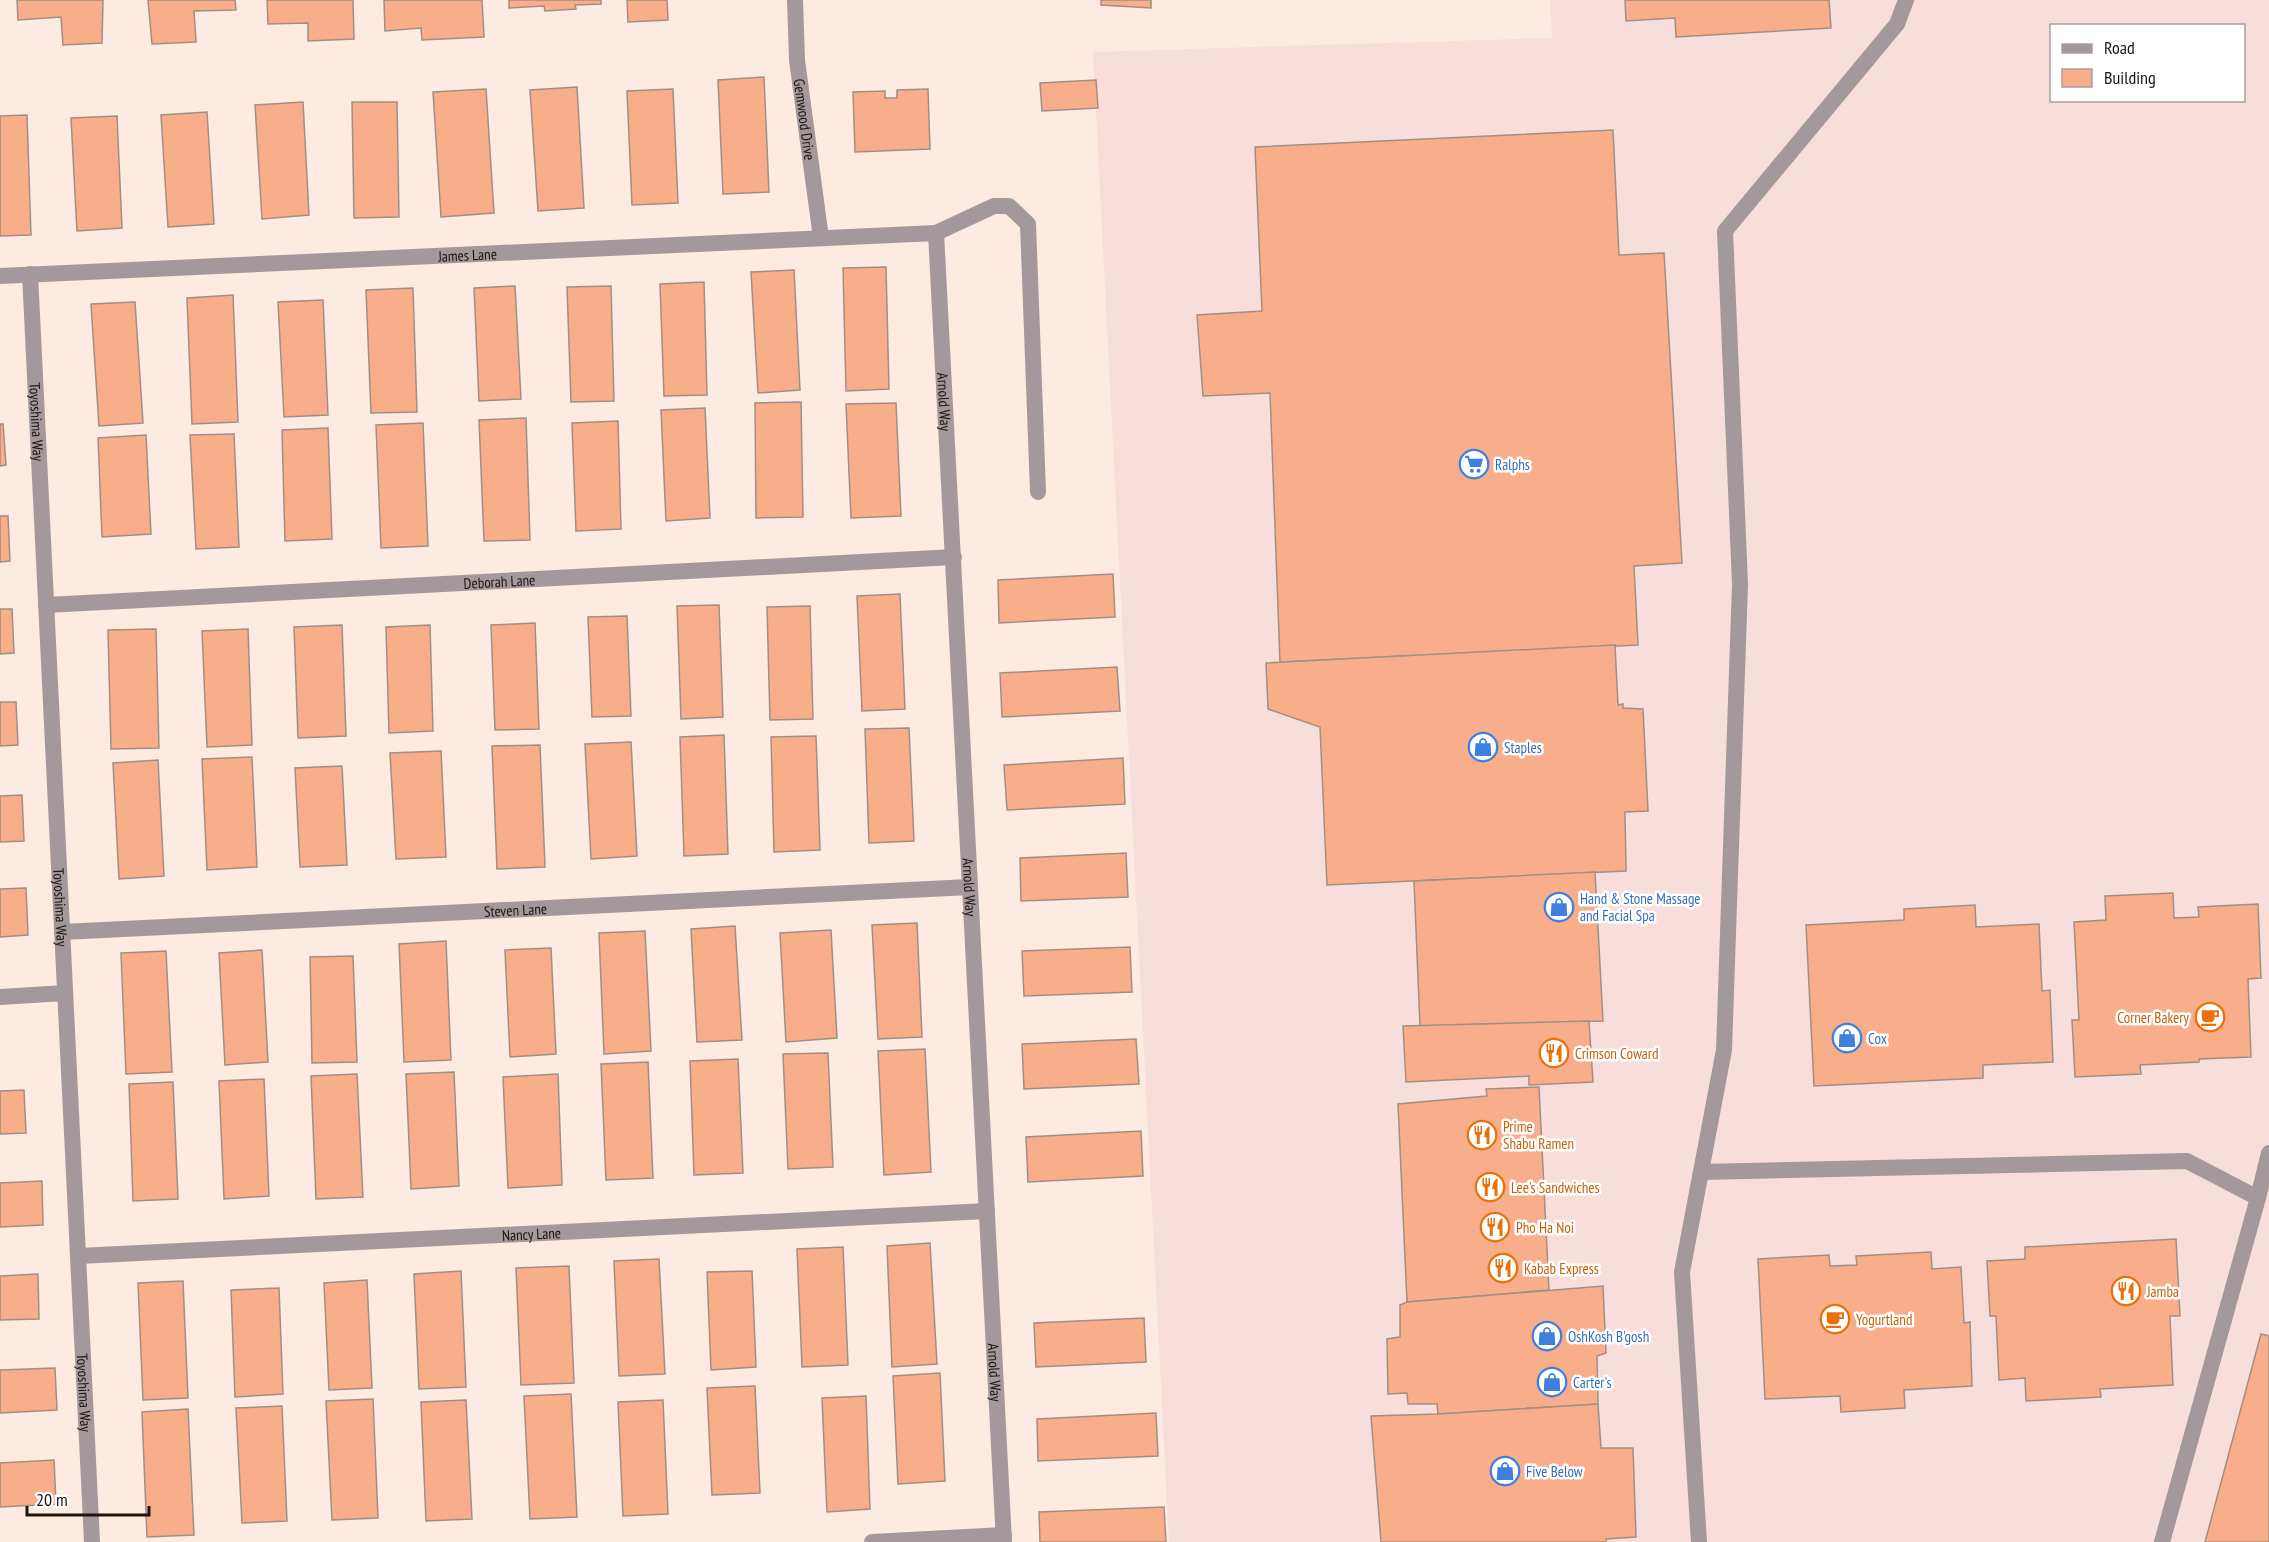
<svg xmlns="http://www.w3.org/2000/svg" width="2269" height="1542" viewBox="0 0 2269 1542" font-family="'PT Sans Narrow',sans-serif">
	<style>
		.commercial { fill: #f8deda; fill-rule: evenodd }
		.building { fill: #f8ae8a; stroke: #a38e84; stroke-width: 1.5 }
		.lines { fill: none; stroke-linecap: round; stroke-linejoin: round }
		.service { stroke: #a3989b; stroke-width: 16 }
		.minor { stroke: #a3989b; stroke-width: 16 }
		.labels { text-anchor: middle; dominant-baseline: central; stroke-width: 5; stroke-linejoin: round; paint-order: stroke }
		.street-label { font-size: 15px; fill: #1d1511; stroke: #fff }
		.shop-label { font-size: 15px; fill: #366cbe; stroke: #fff; text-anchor: start }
		.food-label { font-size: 15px; fill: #c56008; stroke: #fff; text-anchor: start }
	</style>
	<rect width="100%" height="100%" fill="#fdeae1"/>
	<path class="commercial" d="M1550 0H2269V1542H1169L1093 52 1552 38ZM2052 26H2244V100H2052Z"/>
	<g class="building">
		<polygon points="17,0 103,0 102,43 63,45 61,17 18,20"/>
		<polygon points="148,0 235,0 236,10 194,11 196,42 152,44"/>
		<polygon points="267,0 353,0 354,39 308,41 308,23 268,24"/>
		<polygon points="384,0 482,0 484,37 422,40 421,28 385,31"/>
		<polygon points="509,0 601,0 601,4 575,5 576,9 545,11 544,6 509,8"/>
		<polygon points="627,0 667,0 668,20 628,22"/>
		<polygon points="1101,0 1151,0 1151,8 1101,5"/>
		<polygon points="1625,0 1829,0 1831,28 1676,37 1675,18 1626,21"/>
		<polygon points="764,77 769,192 723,194 718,80"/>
		<polygon points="1096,80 1098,108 1042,111 1040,83"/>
		<polygon points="577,87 584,208 538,211 530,90"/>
		<polygon points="486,89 494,213 441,217 433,92"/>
		<polygon points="673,89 678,203 632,205 627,91"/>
		<polygon points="928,89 930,149 855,152 853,92 885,91 885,98 897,98 897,90"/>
		<polygon points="303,102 309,215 262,219 255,105"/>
		<polygon points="352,102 397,102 399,217 354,218"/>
		<polygon points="207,112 214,224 168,227 161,115"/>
		<polygon points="27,115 31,235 0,236 0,116"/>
		<polygon points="117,116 122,228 77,231 71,118"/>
		<polygon points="1613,130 1619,255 1664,253 1682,563 1634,566 1638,645 1280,662 1270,393 1203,396 1197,315 1262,311 1255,147"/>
		<polygon points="886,267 889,389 846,391 843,268"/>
		<polygon points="794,270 800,390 758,393 751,272"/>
		<polygon points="704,282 707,395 664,396 660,284"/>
		<polygon points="515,286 521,399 479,401 474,288"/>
		<polygon points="611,286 614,401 571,402 567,287"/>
		<polygon points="413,288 417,412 371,413 366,290"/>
		<polygon points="233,295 238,422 192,424 187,298"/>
		<polygon points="323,300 328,415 284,417 278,302"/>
		<polygon points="135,302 143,423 99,426 91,304"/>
		<polygon points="801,402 803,517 756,518 755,403"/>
		<polygon points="896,403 901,516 851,518 846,404"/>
		<polygon points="705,408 710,518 666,521 661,410"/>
		<polygon points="526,418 530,540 484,541 479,420"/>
		<polygon points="618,421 621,529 576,531 572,423"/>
		<polygon points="423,423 428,546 381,548 376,425"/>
		<polygon points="0,424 3,424 6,465 0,466"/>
		<polygon points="328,428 332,539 285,541 282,430"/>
		<polygon points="234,434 239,547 196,549 190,435"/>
		<polygon points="146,435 151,534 102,537 98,438"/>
		<polygon points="0,516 8,516 10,561 0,562"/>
		<polygon points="1113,574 1115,617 999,623 998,580"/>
		<polygon points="900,594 905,709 862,711 857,596"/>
		<polygon points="719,605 723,717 681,719 677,606"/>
		<polygon points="810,606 813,719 770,720 767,607"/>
		<polygon points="0,609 12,609 14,653 0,654"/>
		<polygon points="627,616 631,716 592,717 588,617"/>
		<polygon points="535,623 539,729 495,730 491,625"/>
		<polygon points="342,625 346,736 298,738 294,627"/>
		<polygon points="430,625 433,731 389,733 386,627"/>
		<polygon points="156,629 159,748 111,749 108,630"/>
		<polygon points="248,629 252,745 207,747 202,631"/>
		<polygon points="1615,645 1618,705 1623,704 1623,708 1643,709 1648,811 1625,812 1626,871 1327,885 1320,727 1268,709 1266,663"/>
		<polygon points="1117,667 1120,711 1002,717 1000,673"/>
		<polygon points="0,702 16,702 18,745 0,746"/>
		<polygon points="909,728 914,841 869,843 865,729"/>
		<polygon points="724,735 728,854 684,856 680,737"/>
		<polygon points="816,736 820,850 774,852 771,737"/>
		<polygon points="631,742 637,856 591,859 585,744"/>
		<polygon points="540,745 545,867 497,869 492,746"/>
		<polygon points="441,751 446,857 396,859 390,753"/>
		<polygon points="252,757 257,867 207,870 202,759"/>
		<polygon points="1123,758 1125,804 1007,810 1004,765"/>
		<polygon points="158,760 164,876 119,879 113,763"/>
		<polygon points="342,766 347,865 300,867 295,768"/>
		<polygon points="22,795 24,841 0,842 0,796"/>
		<polygon points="1126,853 1128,897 1021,901 1020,858"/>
		<polygon points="1595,872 1603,1021 1420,1026 1414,881"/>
		<polygon points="26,888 28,935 0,937 0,889"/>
		<polygon points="2173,893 2174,918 2199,917 2198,907 2258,904 2261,978 2248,979 2251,1057 2199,1059 2199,1062 2140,1065 2141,1074 2075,1077 2072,1020 2079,1020 2074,922 2106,920 2105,896"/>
		<polygon points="1975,905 1976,927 2039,924 2042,991 2050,990 2053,1062 1983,1065 1983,1078 1814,1086 1806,925 1904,920 1904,909"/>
		<polygon points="917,923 922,1037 878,1039 872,925"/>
		<polygon points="735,926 742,1040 697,1042 691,929"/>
		<polygon points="831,930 837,1038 786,1042 780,933"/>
		<polygon points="645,931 651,1051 604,1054 599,933"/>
		<polygon points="446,941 451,1060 404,1062 399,944"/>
		<polygon points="1130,947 1132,992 1024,996 1022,951"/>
		<polygon points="551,948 556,1054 510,1057 505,950"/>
		<polygon points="262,950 268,1062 225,1065 219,953"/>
		<polygon points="166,951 172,1072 126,1074 121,953"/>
		<polygon points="353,956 357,1062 312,1063 310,957"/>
		<polygon points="1589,1021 1593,1082 1529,1085 1529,1076 1406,1082 1403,1026"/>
		<polygon points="1136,1039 1139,1084 1024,1089 1022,1044"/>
		<polygon points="925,1049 931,1172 884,1175 878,1051"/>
		<polygon points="828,1053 833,1167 788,1169 783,1054"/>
		<polygon points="738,1059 743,1173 694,1175 690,1061"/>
		<polygon points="648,1062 653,1178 606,1180 601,1064"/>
		<polygon points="454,1072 459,1186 411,1189 406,1074"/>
		<polygon points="357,1074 363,1197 316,1199 311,1076"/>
		<polygon points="558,1074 562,1185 508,1188 503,1077"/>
		<polygon points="264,1079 269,1196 224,1199 219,1081"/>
		<polygon points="173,1082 178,1199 133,1201 129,1084"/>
		<polygon points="1539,1087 1549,1290 1407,1302 1398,1104 1487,1096 1486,1089"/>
		<polygon points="24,1090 26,1133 0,1134 0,1091"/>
		<polygon points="1141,1131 1143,1176 1028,1182 1026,1137"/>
		<polygon points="42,1181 43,1225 0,1227 0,1183"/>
		<polygon points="2176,1239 2180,1316 2170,1316 2173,1385 2100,1389 2101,1397 2026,1401 2025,1378 1999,1380 1996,1316 1990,1316 1987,1261 2025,1259 2025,1247"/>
		<polygon points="930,1243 937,1364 892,1367 887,1246"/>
		<polygon points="843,1247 848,1365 802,1367 797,1249"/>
		<polygon points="1931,1252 1932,1269 1961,1267 1964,1323 1970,1322 1972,1386 1904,1390 1905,1408 1841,1412 1840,1396 1765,1399 1758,1259 1829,1255 1830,1266 1857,1265 1856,1256"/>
		<polygon points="659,1259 665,1374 619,1376 614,1261"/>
		<polygon points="569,1266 574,1383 521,1385 516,1268"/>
		<polygon points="461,1271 466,1387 419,1389 414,1274"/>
		<polygon points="752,1271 756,1367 711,1370 707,1272"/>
		<polygon points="38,1274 39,1319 0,1320 0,1276"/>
		<polygon points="367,1280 372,1388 329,1390 324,1283"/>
		<polygon points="183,1281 188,1398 143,1400 138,1283"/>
		<polygon points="1603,1286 1606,1353 1597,1356 1598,1404 1438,1414 1437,1404 1408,1404 1407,1393 1388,1394 1387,1339 1400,1337 1400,1305 1407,1302"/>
		<polygon points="279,1288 283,1394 235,1397 231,1290"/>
		<polygon points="1144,1318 1146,1362 1036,1367 1034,1323"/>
		<polygon points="2261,1334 2269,1336 2269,1542 2205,1542"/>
		<polygon points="55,1368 57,1410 0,1413 0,1370"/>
		<polygon points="940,1373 945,1481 898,1484 893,1376"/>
		<polygon points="755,1386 760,1493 712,1495 707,1388"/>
		<polygon points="571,1394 577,1517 530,1519 524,1396"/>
		<polygon points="866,1396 870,1509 827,1512 822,1398"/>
		<polygon points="373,1399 378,1518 332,1520 326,1401"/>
		<polygon points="466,1400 472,1519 426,1521 421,1402"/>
		<polygon points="663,1400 668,1514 623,1516 618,1402"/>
		<polygon points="1598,1404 1601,1448 1633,1448 1636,1537 1606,1539 1606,1542 1381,1542 1371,1416 1438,1414"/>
		<polygon points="282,1406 287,1521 242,1523 236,1408"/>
		<polygon points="188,1409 194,1535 147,1537 142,1412"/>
		<polygon points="1156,1413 1158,1456 1038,1461 1037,1419"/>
		<polygon points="54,1460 56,1504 0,1507 0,1463"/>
		<polygon points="1164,1507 1166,1542 1040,1542 1039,1512"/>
	</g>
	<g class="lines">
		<g class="service">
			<polyline points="936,233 994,206 1009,206 1028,224 1038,492"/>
			<polyline points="0,997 65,993"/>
			<polyline points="1701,1172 2187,1161 2258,1198 2162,1542"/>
			<polyline points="2258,1198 2269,1153"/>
			<polyline points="1699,1542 1682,1272 1724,1050 1740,584 1725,231 1897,24 1906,0"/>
		</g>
		<g class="minor">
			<path id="s1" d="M795 0 797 60 821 238"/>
			<path id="s2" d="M30 274 92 1542"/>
			<path id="s3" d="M0 276 936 233 1004 1542"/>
			<path id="s4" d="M46 605 954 557"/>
			<path id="s5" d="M62 932 970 887"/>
			<path id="s6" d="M78 1256 987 1211"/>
			<polyline points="872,1542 1004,1535"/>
		</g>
	</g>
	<defs>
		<g id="supermarket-ring" transform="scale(1.5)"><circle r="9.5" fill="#fff" stroke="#3f7fe0" stroke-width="1.5"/><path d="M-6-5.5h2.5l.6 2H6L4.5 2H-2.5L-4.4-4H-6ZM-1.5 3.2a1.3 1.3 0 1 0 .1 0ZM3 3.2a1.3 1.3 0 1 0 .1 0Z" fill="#3f7fe0"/></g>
		<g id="shop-ring" transform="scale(1.5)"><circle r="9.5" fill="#fff" stroke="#3f7fe0" stroke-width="1.5"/><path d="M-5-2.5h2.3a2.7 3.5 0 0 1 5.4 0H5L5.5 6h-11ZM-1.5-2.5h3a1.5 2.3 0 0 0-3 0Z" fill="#3f7fe0"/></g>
		<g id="cafe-ring" transform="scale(1.5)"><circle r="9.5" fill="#fff" stroke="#e8710a" stroke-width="1.5"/><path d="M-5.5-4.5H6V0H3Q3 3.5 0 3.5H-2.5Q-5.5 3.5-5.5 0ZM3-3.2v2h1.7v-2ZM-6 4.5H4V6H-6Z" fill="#e8710a"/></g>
		<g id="restaurant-ring" transform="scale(1.5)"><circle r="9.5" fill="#fff" stroke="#e8710a" stroke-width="1.5"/><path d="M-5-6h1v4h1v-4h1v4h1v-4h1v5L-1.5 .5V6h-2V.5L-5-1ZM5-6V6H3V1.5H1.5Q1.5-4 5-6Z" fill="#e8710a"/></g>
	</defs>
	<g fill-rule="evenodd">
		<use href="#supermarket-ring" x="1474" y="464"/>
		<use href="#shop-ring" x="1483" y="747"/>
		<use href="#shop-ring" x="1559" y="907"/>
		<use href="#cafe-ring" x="2210" y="1017"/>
		<use href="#shop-ring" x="1847" y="1038"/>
		<use href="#restaurant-ring" x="1554" y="1053"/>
		<use href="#restaurant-ring" x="1482" y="1135"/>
		<use href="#restaurant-ring" x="1490" y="1187"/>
		<use href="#restaurant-ring" x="1495" y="1227"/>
		<use href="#restaurant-ring" x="1503" y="1268"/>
		<use href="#restaurant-ring" x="2126" y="1291"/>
		<use href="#cafe-ring" x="1835" y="1319"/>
		<use href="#shop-ring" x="1547" y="1336"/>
		<use href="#shop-ring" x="1552" y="1382"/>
		<use href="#shop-ring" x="1505" y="1471"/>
	</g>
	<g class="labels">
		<g class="street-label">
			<text stroke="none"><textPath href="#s1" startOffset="120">Gemwood Drive</textPath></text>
			<text stroke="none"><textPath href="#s3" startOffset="468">James Lane</textPath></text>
			<text stroke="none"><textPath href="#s3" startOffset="1106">Arnold Way</textPath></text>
			<text stroke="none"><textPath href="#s2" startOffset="148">Toyoshima Way</textPath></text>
			<text stroke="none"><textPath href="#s4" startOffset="454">Deborah Lane</textPath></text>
			<text stroke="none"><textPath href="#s3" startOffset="1592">Arnold Way</textPath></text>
			<text stroke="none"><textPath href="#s2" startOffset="634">Toyoshima Way</textPath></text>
			<text stroke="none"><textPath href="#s5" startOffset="454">Steven Lane</textPath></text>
			<text stroke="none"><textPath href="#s6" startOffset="454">Nancy Lane</textPath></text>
			<text stroke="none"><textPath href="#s3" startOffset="2078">Arnold Way</textPath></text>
			<text stroke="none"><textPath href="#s2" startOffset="1120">Toyoshima Way</textPath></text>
		</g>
		<g class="shop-label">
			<text x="1495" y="464">Ralphs</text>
			<text x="1504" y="747">Staples</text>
			<text x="1580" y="898">Hand &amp; Stone Massage<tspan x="1580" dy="17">and Facial Spa</tspan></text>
			<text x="1868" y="1038">Cox</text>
			<text x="1568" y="1336">OshKosh B'gosh</text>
			<text x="1573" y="1382">Carter's</text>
			<text x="1526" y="1471">Five Below</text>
		</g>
		<g class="food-label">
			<text x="2189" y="1017" text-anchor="end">Corner Bakery</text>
			<text x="1575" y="1053">Crimson Coward</text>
			<text x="1503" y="1126">Prime<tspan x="1503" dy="17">Shabu Ramen</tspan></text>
			<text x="1511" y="1187">Lee's Sandwiches</text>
			<text x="1516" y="1227">Pho Ha Noi</text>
			<text x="1524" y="1268">Kabab Express</text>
			<text x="2147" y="1291">Jamba</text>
			<text x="1856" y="1319">Yogurtland</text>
		</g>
	</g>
	<rect x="2050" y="24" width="195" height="78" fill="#ffffff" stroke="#a5a1a0" stroke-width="1.5"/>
	<rect x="2062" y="44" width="30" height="9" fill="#a3989b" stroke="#a5a1a0" stroke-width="1.5"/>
	<text x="2104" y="54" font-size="18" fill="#1d1511">Road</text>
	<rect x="2062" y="69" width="30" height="18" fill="#f8ae8a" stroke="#a5a1a0" stroke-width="1.5"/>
	<text x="2104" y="84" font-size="18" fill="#1d1511">Building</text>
	<path d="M27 1506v9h122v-9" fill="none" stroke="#1d1511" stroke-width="3"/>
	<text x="36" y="1506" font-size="18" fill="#1d1511" stroke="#ffffff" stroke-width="4.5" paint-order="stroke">20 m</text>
</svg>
